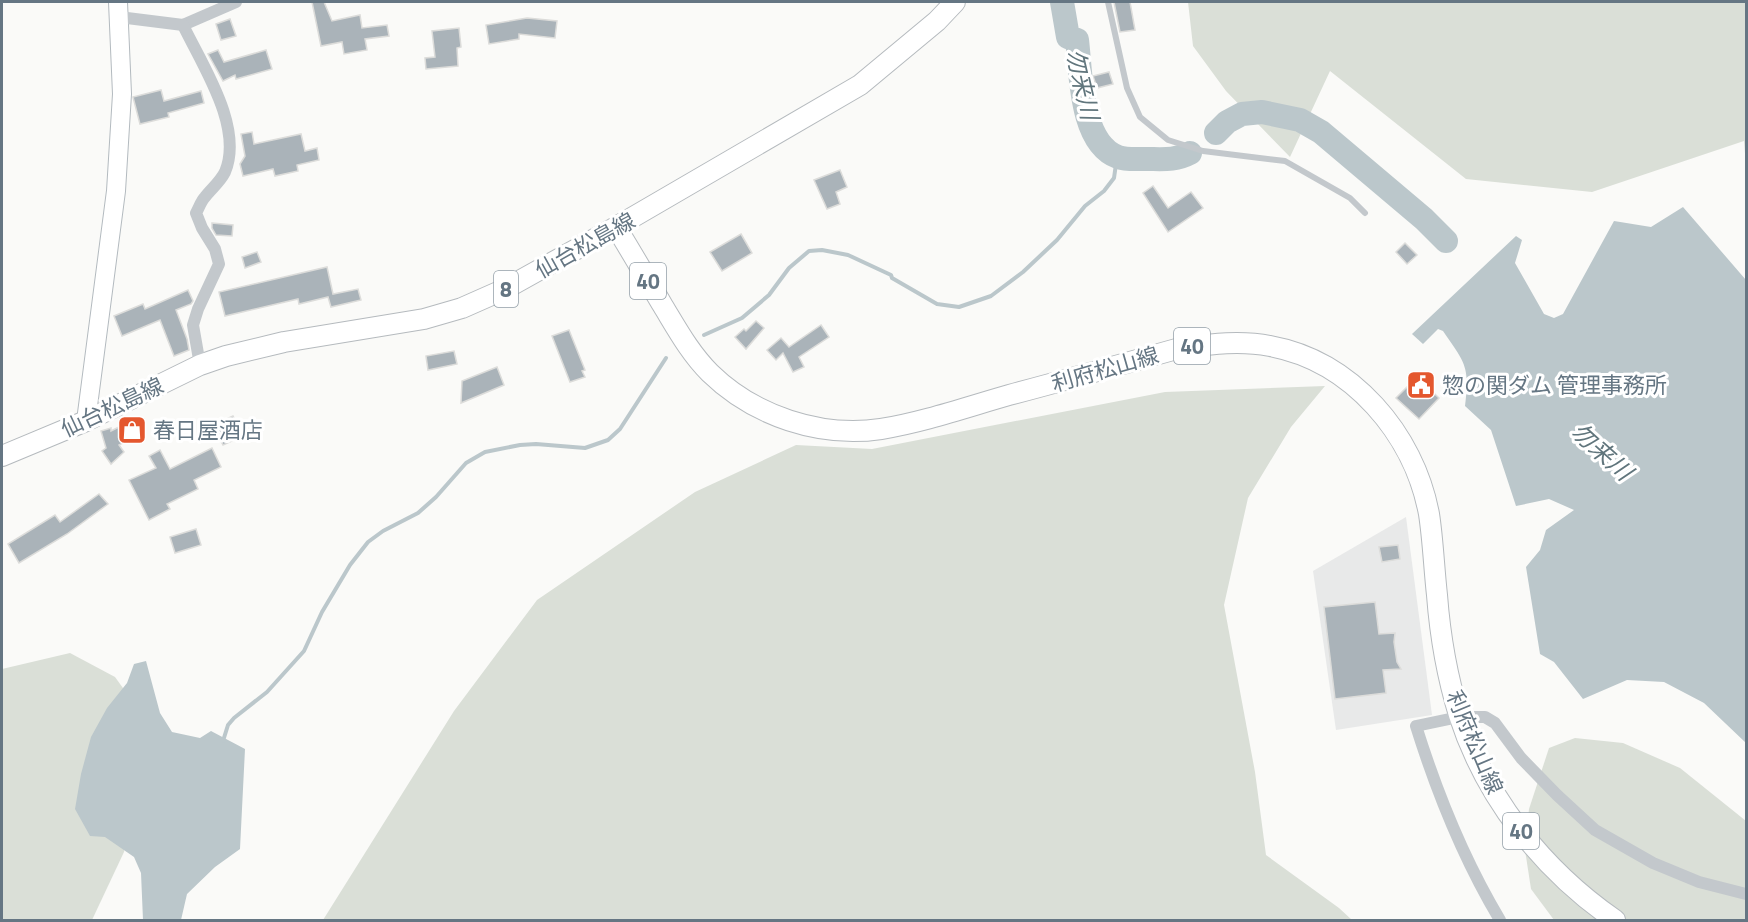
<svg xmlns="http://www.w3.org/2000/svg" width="1748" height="922" viewBox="0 0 1748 922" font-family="'Titillium Web','Noto Sans JP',sans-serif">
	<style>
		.built { fill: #e8e9e9 }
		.green { fill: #dadfd7 }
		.water { fill: #bbc7cb }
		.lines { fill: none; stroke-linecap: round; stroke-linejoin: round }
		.stream { stroke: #bbc7cb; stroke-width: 4 }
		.river { stroke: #bbc7cb; stroke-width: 24 }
		.building { fill: #aab3b9; stroke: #dcdcda; stroke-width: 1.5 }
		.secondary-casing { stroke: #b3babf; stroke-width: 20 }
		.primary-casing { stroke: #b5babe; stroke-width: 22 }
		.lane { stroke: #c3c8cc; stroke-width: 6 }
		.street { stroke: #c3c8cc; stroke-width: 12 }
		.secondary { stroke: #fff; stroke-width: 18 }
		.primary { stroke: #fff; stroke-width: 20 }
		.labels { text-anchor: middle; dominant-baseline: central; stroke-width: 6; stroke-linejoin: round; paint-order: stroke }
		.shield { fill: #fff; stroke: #939fa8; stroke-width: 1.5 }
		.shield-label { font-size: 21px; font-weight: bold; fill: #657683 }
		.street-label { font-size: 22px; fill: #657683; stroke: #fff }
		.poi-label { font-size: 22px; fill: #657683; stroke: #fff; text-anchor: start }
		.water-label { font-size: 24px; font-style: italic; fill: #60757c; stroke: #fff }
	</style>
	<rect width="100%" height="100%" fill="#fafaf8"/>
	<polygon class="built" points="1406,517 1432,715 1336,730 1313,571"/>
	<g class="green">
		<polygon points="1188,2 1746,2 1746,166 1744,141 1592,192 1466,179 1330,71 1290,157 1226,91 1193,46"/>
		<polygon points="1325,386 1291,427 1248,498 1224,605 1255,772 1266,855 1339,908 1352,920 323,920 454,711 537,600 695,492 796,445 872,449 1165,392"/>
		<polygon points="70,653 115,677 128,695 134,801 124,852 92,920 2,920 2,669"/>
		<polygon points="1575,738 1623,743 1680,768 1746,821 1746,920 1554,920 1531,889 1525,850 1529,809 1549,748"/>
	</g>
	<g class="water">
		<path d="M1683 207 1746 280V743L1704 703 1664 682 1627 680 1583 699 1554 662 1540 654 1526 567 1540 550 1546 530 1574 510 1549 499 1516 506 1491 430 1465 406C1470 366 1465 363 1443 331L1438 329 1423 344 1412 334 1516 236 1522 240 1515 263 1544 314 1554 318 1563 314 1614 221 1651 227Z"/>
		<polygon points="146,661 160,713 172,732 200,738 211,731 245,749 240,849 215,867 187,894 181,920 143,920 141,873 134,857 105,837 90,836 75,809 81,774 91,737 107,708 127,683 134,664"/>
	</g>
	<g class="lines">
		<g class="stream">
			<polyline points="704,335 742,318 769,295 789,268 809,251 822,250 848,255 891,275 892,278 937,304 959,307 991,296 1023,272 1057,240 1085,206 1104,191 1114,178 1117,157"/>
			<polyline points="223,741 228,725 234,718 267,692 304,651 322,612 350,565 368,542 383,531 418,513 436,497 466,463 485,452 520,445 536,444 585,448 608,440 620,429 666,358"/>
		</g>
		<g class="river">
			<path d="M1062 2 1068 37 1077 40C1081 73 1080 143 1118 157 1126 160 1137 159 1145 159 1162 159 1175 161 1190 153"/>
			<polyline points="1216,133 1227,122 1242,114 1262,112 1300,120 1321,132 1424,219 1446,241"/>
		</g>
	</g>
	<g class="building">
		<polygon points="312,2 324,2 332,21 360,15 362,28 387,25 389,36 365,39 367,50 344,54 342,42 321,46"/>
		<polygon points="1114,2 1130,2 1135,30 1120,32"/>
		<polygon points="527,18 557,21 555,38 519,34 519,39 489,44 486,25"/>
		<polygon points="230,19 236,36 221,40 216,24"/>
		<polygon points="459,28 461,47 457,48 458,66 426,69 425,58 435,57 432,31"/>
		<polygon points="218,50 224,62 266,50 272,69 236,79 235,75 223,81 208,54"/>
		<polygon points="1109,72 1113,84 1097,88 1093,76"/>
		<polygon points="161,90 164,101 201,91 204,103 168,113 169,117 140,124 133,97"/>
		<polygon points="252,132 254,144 301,134 305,151 317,148 319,160 297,165 298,171 275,176 273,169 243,176 240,164 245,156 241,134"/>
		<polygon points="840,170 847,187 836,192 840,204 827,209 814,180"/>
		<polygon points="1153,186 1168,208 1191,192 1203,208 1168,232 1143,193"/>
		<polygon points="212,223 233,225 232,236 216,235 212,228"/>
		<polygon points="741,234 752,253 722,271 710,252"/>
		<polygon points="1405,243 1417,255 1407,264 1396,252"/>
		<polygon points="257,252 261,262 245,268 242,257"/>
		<polygon points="327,267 333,294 358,289 361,300 331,307 328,297 299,304 298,299 225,316 219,292"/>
		<polygon points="188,290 193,301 191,304 176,310 187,339 189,350 174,356 160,320 122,336 114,316 143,304 145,309"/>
		<polygon points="756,321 764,328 746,349 735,337 744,329 746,331"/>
		<polygon points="821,325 829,337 799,357 804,367 793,372 783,353 776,360 767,350 781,338 789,347"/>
		<polygon points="569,330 585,370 582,371 585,377 570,382 552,336"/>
		<polygon points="454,351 457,364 428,370 426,356"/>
		<polygon points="497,367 504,385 461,403 462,381"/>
		<polygon points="1417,377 1439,398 1419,419 1396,398"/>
		<polygon points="233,416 243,436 223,445 213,425"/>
		<polygon points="137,418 143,432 119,445 124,452 111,464 102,451 106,448 101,431 111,428 111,431"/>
		<polygon points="212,448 221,467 194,480 198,489 167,504 170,509 149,520 129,480 156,468 149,456 160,450 170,469"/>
		<polygon points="99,494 108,504 67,534 19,563 8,544 55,515 60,522"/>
		<polygon points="196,529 201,545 175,553 170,537"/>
		<polygon points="1398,545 1400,559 1382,562 1379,547"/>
		<polygon points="1375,602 1379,634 1395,633 1394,642 1397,662 1401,669 1383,670 1386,693 1335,699 1324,607"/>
	</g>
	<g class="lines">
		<g class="secondary-casing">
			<polyline id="secondary" points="86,421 116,191 122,94 118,2"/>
		</g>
		<g class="primary-casing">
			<g id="primary">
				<path d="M616 227C632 253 647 279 663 306 677 329 690 353 710 373 754 416 820 438 881 429 924 422 967 407 1009 395 1066 380 1123 364 1180 348 1211 344 1240 340 1270 346 1352 361 1414 434 1429 514 1433 540 1434 568 1437 595 1440 635 1447 676 1459 715 1486 799 1543 870 1615 920"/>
				<polyline points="2,456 86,421 200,365 226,356 284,342 424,319 462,308 505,289 616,227 860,85 937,21 955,2"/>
			</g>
		</g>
		<polyline class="lane" points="1108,2 1127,88 1140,117 1168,140 1203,151 1285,161 1350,198 1365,213"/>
		<g class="street">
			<polyline points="119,17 183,25 236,2"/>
			<path d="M183 25C202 65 244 127 225 172 220 182 212 188 205 197 201 201 199 208 196 213L202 228 215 249 219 264 198 309 193 325 200 365"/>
			<path d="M1500 920C1464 860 1437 793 1416 726L1459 717H1485L1495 723 1521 758 1557 795 1595 830 1653 863 1699 882 1746 894"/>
		</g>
		<use href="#secondary" class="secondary"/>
		<use href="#primary" class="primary"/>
	</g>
	<defs>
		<g id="civic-square" transform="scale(1.5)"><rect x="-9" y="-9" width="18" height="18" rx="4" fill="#e4572e" stroke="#fff"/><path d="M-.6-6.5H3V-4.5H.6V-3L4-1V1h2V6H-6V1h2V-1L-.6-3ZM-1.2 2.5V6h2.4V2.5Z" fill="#fff"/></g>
		<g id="shop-square" transform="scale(1.5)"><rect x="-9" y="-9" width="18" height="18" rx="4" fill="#e4572e" stroke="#fff"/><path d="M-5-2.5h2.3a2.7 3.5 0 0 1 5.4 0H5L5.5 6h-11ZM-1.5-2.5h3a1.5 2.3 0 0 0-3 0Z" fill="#fff"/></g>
	</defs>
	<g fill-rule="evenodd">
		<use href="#civic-square" x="1421" y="385"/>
		<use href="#shop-square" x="132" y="430"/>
	</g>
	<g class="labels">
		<g class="shield">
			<rect x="630" y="263" width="36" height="36" rx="4.5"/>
			<rect x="494" y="271" width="24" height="36" rx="4.5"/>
			<rect x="1174" y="328" width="36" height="36" rx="4.5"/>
			<rect x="1503" y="813" width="36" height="36" rx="4.5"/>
		</g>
		<g class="shield-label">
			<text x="648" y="281">40</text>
			<text x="506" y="289">8</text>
			<text x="1192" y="346">40</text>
			<text x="1521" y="831">40</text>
		</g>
		<g class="street-label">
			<text transform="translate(585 245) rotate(-29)">仙台松島線</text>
			<text transform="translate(1105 369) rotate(-16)">利府松山線</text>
			<text transform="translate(112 407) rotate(-25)">仙台松島線</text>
			<text transform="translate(1475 742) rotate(67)">利府松山線</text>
		</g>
		<g class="poi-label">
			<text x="1442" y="385">惣の関ダム 管理事務所</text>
			<text x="153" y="430">春日屋酒店</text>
		</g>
		<g class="water-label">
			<text transform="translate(1083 84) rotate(77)">勿来川</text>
			<text transform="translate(1602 451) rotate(42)">勿来川</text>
		</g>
	</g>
	<rect width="1748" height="922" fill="none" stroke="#657683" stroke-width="6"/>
</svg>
